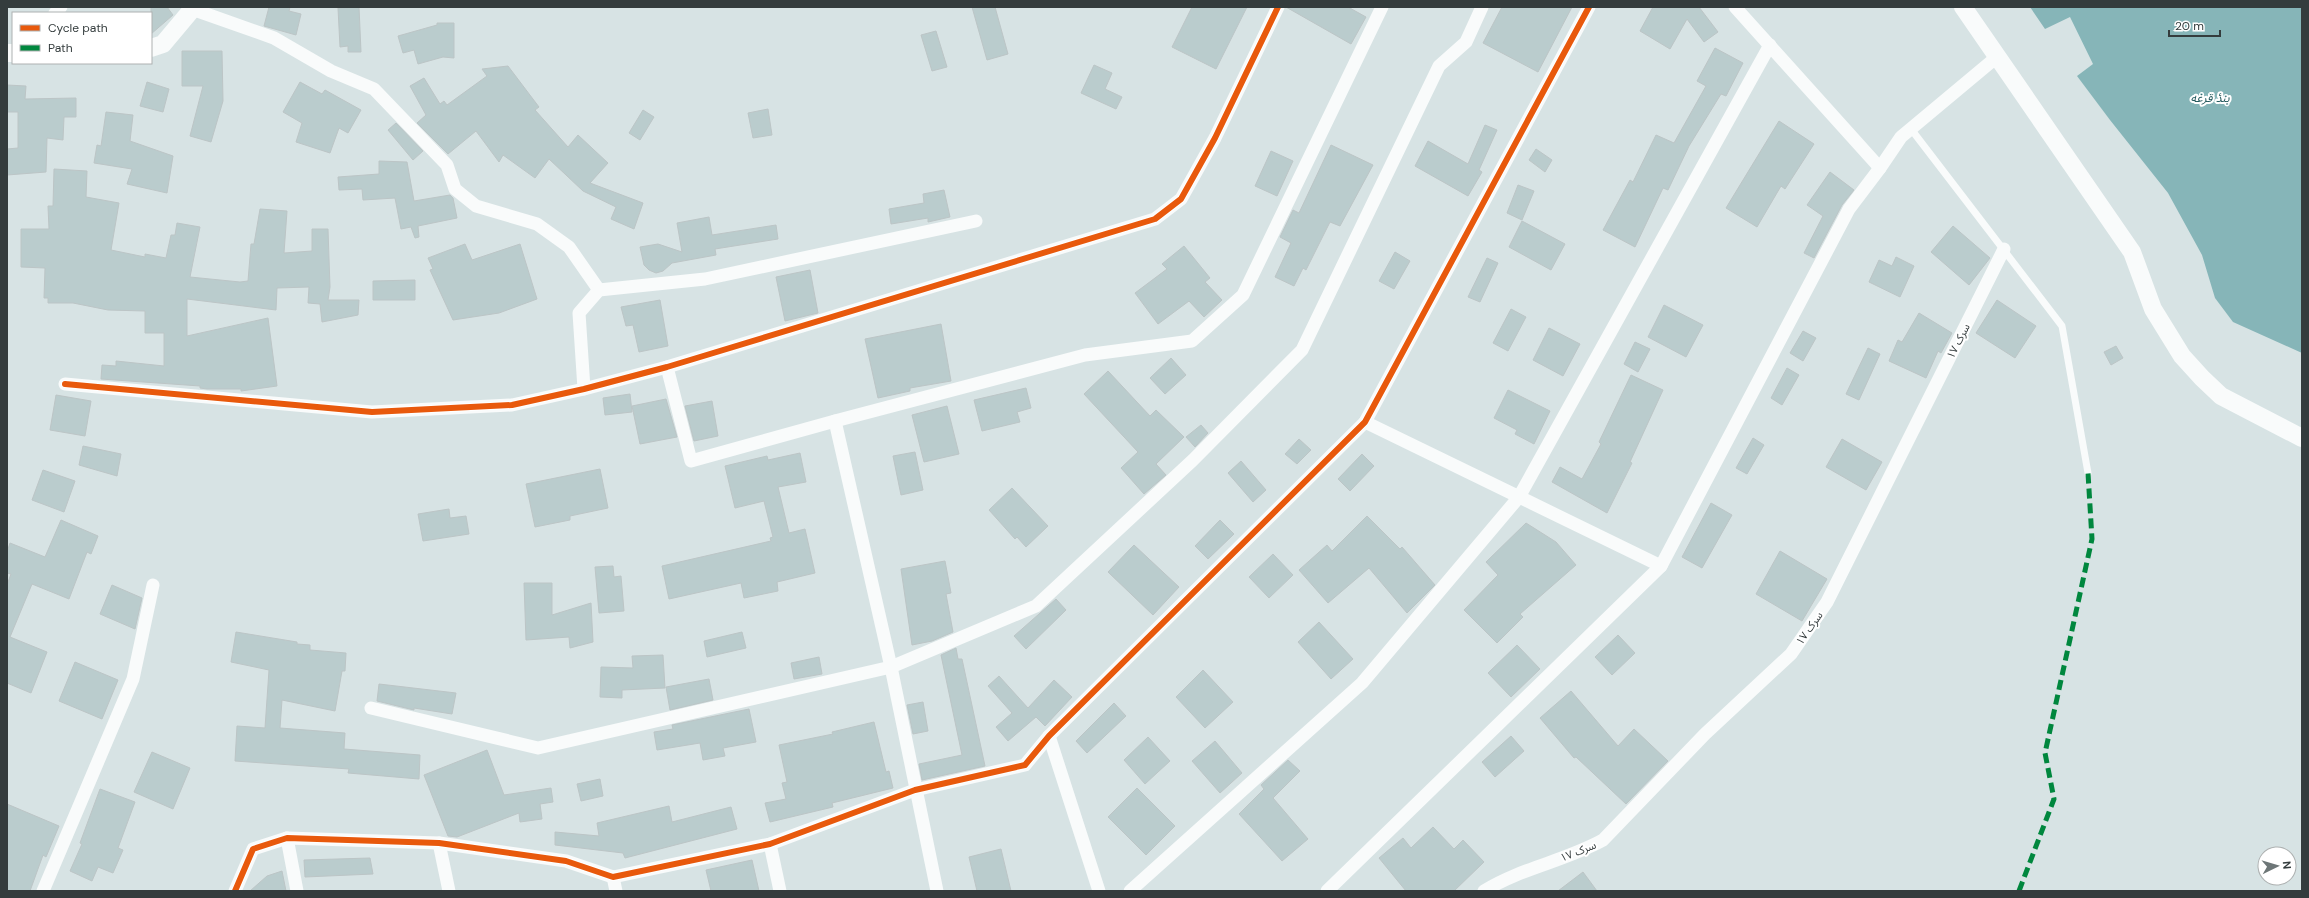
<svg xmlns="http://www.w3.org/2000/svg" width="2309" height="898" viewBox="0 0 2309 898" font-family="'DM Sans','Noto Sans Arabic',sans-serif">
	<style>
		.water { fill: #86b5b8 }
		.building { fill: #bacccd; stroke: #bcc5c6 }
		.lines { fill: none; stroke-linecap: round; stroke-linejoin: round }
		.service { stroke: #f9fbfb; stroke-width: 7 }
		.minor { stroke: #f9fbfb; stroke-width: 13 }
		.secondary { stroke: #f9fbfb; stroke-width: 18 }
		.quiet { stroke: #00873e; stroke-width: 5; stroke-dasharray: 10 5; stroke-linecap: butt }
		.cycleway-casing { stroke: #fff; stroke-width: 8 }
		.cycleway { stroke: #e8590c; stroke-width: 6 }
		.labels { text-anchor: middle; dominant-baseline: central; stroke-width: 4; stroke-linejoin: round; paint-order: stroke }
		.street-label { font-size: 11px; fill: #343c3d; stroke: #fff }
		.water-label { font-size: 12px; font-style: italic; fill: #255a5e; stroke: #fff }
	</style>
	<rect width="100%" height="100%" fill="#d7e3e4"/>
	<polygon class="water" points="2030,7 2302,7 2302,353 2233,322 2215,298 2202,255 2168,193 2110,120 2077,76 2093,64 2070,17 2045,29"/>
	<g class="building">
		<polygon points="151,7 167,7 173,15 151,34"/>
		<polygon points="269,7 290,7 289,11 301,14 296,35 264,26"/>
		<polygon points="359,7 361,52 348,52 348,46 340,47 338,8"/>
		<polygon points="972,7 995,7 1008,54 987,60"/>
		<polygon points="1192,7 1247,7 1216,69 1172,47"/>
		<polygon points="1286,7 1348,7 1366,17 1351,44"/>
		<polygon points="1502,7 1572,7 1538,72 1483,43"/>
		<polygon points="1653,7 1699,7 1718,32 1704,42 1687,19 1670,49 1640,31"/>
		<polygon points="437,23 454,23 454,58 443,57 418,64 414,50 403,53 398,36 437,25"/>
		<polygon points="936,31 947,67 932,71 921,35"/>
		<polygon points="1715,48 1743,63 1726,96 1721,94 1689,146 1668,190 1663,188 1635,247 1603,230 1630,180 1633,182 1656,135 1674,143 1706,86 1697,81"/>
		<polygon points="182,51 222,51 223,101 211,142 190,136 203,86 182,86"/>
		<polygon points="1094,65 1112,73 1105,89 1122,97 1116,109 1081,93"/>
		<polygon points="508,66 539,107 535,110 568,147 578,135 608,163 590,183 643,203 634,229 611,219 616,207 583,191 549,159 535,178 503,155 499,162 476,131 448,154 417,123 426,115 410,86 424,78 440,104 444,101 447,105 487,76 482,69"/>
		<polygon points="147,82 169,89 163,112 140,106"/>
		<polygon points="300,82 322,94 325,90 361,110 348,133 339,128 330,153 296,142 302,123 283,112"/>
		<polygon points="7,85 26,86 25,99 76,98 76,117 64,117 63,140 47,138 46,172 7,175 7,149 18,148 18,112 7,112"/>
		<polygon points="768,109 772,135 753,138 748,113"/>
		<polygon points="643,110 654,117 640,140 629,133"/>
		<polygon points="106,112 133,115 130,141 173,156 167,193 127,184 132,169 94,163 97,145 101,146"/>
		<polygon points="1779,121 1814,144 1785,189 1781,186 1757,227 1726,208"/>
		<polygon points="396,123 423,151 413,160 388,130"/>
		<polygon points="1485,125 1497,130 1479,170 1482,172 1468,196 1415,166 1428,141 1468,164"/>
		<polygon points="1331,145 1373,165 1340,226 1330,222 1306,270 1303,268 1294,286 1275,277 1291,243 1280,237 1293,210 1299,213"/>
		<polygon points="1536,149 1552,160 1545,172 1529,160"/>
		<polygon points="1271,151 1293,161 1277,196 1255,186"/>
		<polygon points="379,161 407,162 414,201 450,195 453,198 457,218 418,226 419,237 415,238 411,227 401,229 395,198 363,200 362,189 339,190 338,177 379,174"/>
		<polygon points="54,169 87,171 86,197 119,203 111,250 145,257 145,254 166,258 171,235 175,235 177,223 200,227 190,277 240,282 248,281 251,244 254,244 260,209 287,211 284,253 312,251 312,229 328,229 330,287 328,300 359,300 358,315 322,322 320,304 308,303 309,287 277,288 276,310 187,299 187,336 268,318 277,386 241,391 241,389 207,389 200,388 200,386 101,379 102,365 116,366 116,361 164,366 164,333 145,333 145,311 108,310 73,303 48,303 48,298 44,298 45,268 21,267 21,229 49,229 48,206 53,206"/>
		<polygon points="1830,172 1854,190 1842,205 1814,258 1804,253 1823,216 1807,205"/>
		<polygon points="1518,185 1534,191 1522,220 1507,213"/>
		<polygon points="944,190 950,217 928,222 928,218 891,224 889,209 924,203 923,194"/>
		<polygon points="709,217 712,235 776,225 778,239 715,249 716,255 672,263 663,271 656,273 649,270 644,265 640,247 658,244 682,252 677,223"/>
		<polygon points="1522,221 1565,244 1551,270 1509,247"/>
		<polygon points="1953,226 1990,258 1969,285 1931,252"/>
		<polygon points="465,244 472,260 520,244 537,299 499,313 453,320 430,270 433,269 428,258"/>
		<polygon points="1184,246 1210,278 1205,282 1222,300 1204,317 1189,301 1158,324 1135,293 1167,269 1162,264"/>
		<polygon points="1395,252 1410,261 1394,289 1379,281"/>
		<polygon points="1896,257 1914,266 1900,297 1869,282 1879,260 1892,266"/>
		<polygon points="1487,258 1498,263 1480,302 1468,297"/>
		<polygon points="810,270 818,313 785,321 776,277"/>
		<polygon points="415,280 415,300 373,300 373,281"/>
		<polygon points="660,300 668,346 639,352 633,325 626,326 621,307"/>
		<polygon points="1997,300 2036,326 2015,358 1976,333"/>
		<polygon points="1664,305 1703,325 1686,357 1648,337"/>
		<polygon points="1511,309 1526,317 1508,351 1493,343"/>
		<polygon points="1919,313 1952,333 1941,353 1938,351 1926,378 1889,361 1898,340 1902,342"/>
		<polygon points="941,324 951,381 910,388 910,391 878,398 865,339"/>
		<polygon points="1549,328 1580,344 1563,376 1533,360"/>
		<polygon points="1803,331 1816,338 1803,361 1790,353"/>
		<polygon points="1635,342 1650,349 1638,372 1624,364"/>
		<polygon points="2116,346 2123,358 2111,365 2104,352"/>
		<polygon points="1868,348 1880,354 1859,400 1846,394"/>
		<polygon points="1171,358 1186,375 1165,394 1150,378"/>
		<polygon points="1787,368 1799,375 1782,405 1771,398"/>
		<polygon points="1108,371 1150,416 1156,410 1184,437 1156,464 1166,475 1144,494 1121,468 1138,452 1084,394"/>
		<polygon points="1631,375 1663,390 1630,462 1632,463 1607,513 1552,482 1560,467 1582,479 1601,444 1599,442"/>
		<polygon points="1026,388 1031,408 1017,412 1020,422 982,431 974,400"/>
		<polygon points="1508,390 1550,411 1534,444 1515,434 1517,430 1494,418"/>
		<polygon points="630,394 632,412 605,415 603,398"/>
		<polygon points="56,395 91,401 85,436 50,430"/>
		<polygon points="666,399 677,437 640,444 632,406"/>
		<polygon points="712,401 718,436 694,441 685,406"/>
		<polygon points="947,406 959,454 924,462 912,415"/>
		<polygon points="1201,425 1208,433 1195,447 1186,437"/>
		<polygon points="1753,438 1764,445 1747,474 1736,468"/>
		<polygon points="1299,439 1311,450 1297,464 1285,454"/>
		<polygon points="1842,439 1882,462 1866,490 1826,467"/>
		<polygon points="83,446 121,454 117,476 79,465"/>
		<polygon points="915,452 923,490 901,495 893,456"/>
		<polygon points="800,453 806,482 778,487 789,533 805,529 815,573 777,582 778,591 744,598 741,583 669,599 662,566 771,541 770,538 773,537 764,501 735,508 725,466 767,456 768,460"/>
		<polygon points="1362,454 1374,466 1350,491 1338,479"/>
		<polygon points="1241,461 1266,490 1253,502 1228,473"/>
		<polygon points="600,469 608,508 570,516 570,520 535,527 526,484"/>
		<polygon points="43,470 75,481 64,512 32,500"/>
		<polygon points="1012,488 1048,526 1026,547 1017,537 1015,539 989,510"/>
		<polygon points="1711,503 1732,515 1702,568 1682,557"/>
		<polygon points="449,509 450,518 466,516 469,534 423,541 418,514"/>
		<polygon points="1367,516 1400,549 1402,547 1435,585 1407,613 1369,568 1328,603 1299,570 1327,545 1332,551"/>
		<polygon points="61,520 98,536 91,554 87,552 69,599 32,584 10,637 47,652 31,693 7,683 7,585 11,574 7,573 7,552 10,543 45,557"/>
		<polygon points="1220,520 1234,534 1208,559 1195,546"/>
		<polygon points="1526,523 1556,542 1576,565 1520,614 1523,617 1497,643 1464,610 1498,575 1486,562"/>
		<polygon points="1134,545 1179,587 1153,615 1108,572"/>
		<polygon points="1780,551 1827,579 1802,621 1756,594"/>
		<polygon points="1273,554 1293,575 1269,598 1249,577"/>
		<polygon points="945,561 951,593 946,594 953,632 932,641 912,645 901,569"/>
		<polygon points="613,566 614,577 621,576 624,611 599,613 595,567"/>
		<polygon points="524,583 552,583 552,615 591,603 593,642 570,648 569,637 526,640"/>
		<polygon points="112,585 142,598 135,629 100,614"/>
		<polygon points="1056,599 1066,610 1026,649 1014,636"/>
		<polygon points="1319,622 1353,659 1331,679 1298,642"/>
		<polygon points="236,632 297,642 297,644 310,645 310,650 346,653 345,671 342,671 335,711 282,700 280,728 345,733 344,749 420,755 419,779 348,773 349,769 235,761 237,726 265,728 269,670 231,662"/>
		<polygon points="742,632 746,648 707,657 704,641"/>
		<polygon points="1618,635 1635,653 1612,675 1595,657"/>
		<polygon points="1517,645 1540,669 1511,697 1488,673"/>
		<polygon points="956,648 958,659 962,659 985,766 922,780 919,764 962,755 941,655"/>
		<polygon points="663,655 665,688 622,690 622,698 600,697 601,667 633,668 632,656"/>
		<polygon points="819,657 822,674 794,679 791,663"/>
		<polygon points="75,662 118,680 102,719 59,701"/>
		<polygon points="1203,670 1233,702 1205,728 1176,697"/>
		<polygon points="999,676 1028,708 1054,680 1072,697 1045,726 1036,717 1008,741 996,727 1012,713 988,686"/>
		<polygon points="709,679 713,700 670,710 666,687"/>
		<polygon points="379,684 456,693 452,714 414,708 414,710 377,701"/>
		<polygon points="1571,691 1618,746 1634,729 1668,761 1626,804 1576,757 1574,758 1540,718"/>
		<polygon points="923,702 928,731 913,734 907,705"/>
		<polygon points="1114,703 1126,716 1087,753 1076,741"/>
		<polygon points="749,709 756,742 723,748 725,756 703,760 700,743 657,750 654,732 673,729 672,725"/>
		<polygon points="874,722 886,772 889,771 893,788 832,803 833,807 770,822 765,803 786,799 782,783 787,782 779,745 833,734 832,732"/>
		<polygon points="1511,736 1524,751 1495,777 1482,762"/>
		<polygon points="1148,737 1170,761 1145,784 1124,760"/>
		<polygon points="1215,741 1242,773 1220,793 1192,761"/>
		<polygon points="487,750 504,795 551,788 553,802 540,804 542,819 520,822 519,813 457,837 448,836 424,775"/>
		<polygon points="152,752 190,768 173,809 134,792"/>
		<polygon points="1288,760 1300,771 1273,798 1308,839 1282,861 1239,814 1264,789 1261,785"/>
		<polygon points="600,779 603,796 581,801 577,784"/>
		<polygon points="1137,788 1175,826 1146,855 1108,817"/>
		<polygon points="100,789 135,802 118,848 123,850 113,873 98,867 92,881 70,871 82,844 80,843"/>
		<polygon points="7,804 59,826 46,857 43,855 30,891 7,891"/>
		<polygon points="669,806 672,822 731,807 737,829 625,858 623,853 555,845 555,832 599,836 597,823"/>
		<polygon points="1433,827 1454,849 1463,840 1484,862 1454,891 1406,891 1379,858 1403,838 1411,848"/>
		<polygon points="1001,849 1011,891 977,891 969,857"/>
		<polygon points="370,858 373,874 305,877 304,860"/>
		<polygon points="752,860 759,891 711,891 706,870"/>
		<polygon points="282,871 286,891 250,891 267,876"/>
		<polygon points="1583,872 1597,891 1558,891"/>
	</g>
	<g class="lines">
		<polyline class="service" points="1911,129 2062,326 2088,473"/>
		<g class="minor">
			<polyline points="1735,7 1880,168 1901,137 1998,56"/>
			<polyline points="192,9 274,38 331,71 374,89 447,165 455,189 476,206 537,224 569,247 599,290"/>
			<polyline points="55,13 61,7"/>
			<polyline points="667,367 691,461 835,421 1085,355 1192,341 1243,295 1382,7"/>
			<polyline points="65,384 372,412 512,405 584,389 667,367 1155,219 1181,199 1215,138 1278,7"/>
			<polyline points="584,389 579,313 599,290 705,279 976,221"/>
			<polyline points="835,421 891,667 937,891"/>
			<polyline points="1365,422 1661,566"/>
			<polyline points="371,708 538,748 891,667 1036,606 1193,460 1302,350 1439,66 1466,42 1482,7"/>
			<polyline points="1049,736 1099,891"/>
			<polyline points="287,838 297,891"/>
			<polyline points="439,843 449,891"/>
			<polyline points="770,844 780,891"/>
			<polyline points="613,877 616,891"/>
			<polyline points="43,891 133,679 153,585"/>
			<polyline points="235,891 253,849 287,838 439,843 566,861 613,877 770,844 915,790 1025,765 1049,736 1365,422 1589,7"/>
			<polyline points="1130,891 1362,683 1519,497 1770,45"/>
			<polyline points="1327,891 1661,566 1849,209 1880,168"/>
			<path d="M1484 891C1521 868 1565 861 1603 840L1705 734 1791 654 1827 602 2004 249"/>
		</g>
		<g class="secondary">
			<polyline points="1963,7 2132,252 2153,309 2182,356 2202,378 2221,396 2302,438"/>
			<polyline points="151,48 163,44 194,7"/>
			<polyline points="7,53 13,53"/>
		</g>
		<polyline class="quiet" points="2019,891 2054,799 2045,753 2092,539 2088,473"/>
		<g class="cycleway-casing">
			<g id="cycleway">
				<polyline points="65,384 372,412 512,405 584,389 667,367 1155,219 1181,199 1215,138 1278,7"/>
				<polyline points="235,891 253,849 287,838 439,843 566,861 613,877 770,844 915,790 1025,765 1049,736 1365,422 1589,7"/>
			</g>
		</g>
		<use href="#cycleway" class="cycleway"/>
	</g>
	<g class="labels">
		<g class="street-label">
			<text transform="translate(1958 341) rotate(-63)">سرک ۱۷</text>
			<text transform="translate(1809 628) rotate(-55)">سرک ۱۷</text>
			<text transform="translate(1578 851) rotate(-22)">سرک ۱۷</text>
		</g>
		<g class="water-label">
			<text x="2210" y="98">بندٔ قرغه</text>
		</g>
	</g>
	<rect width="2309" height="898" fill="none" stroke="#343c3d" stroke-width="16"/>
	<rect x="12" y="12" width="140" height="52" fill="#ffffff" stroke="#aeb1b1"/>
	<rect x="20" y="25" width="20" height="6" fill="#e8590c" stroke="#aeb1b1"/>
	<text x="48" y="32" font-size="12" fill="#343c3d">Cycle path</text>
	<rect x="20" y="45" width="20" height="6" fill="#00873e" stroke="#aeb1b1"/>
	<text x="48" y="52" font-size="12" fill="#343c3d">Path</text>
	<g transform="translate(2277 866) rotate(85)"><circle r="19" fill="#ffffff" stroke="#aeb1b1"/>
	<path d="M0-3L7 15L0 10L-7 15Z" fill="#6d7677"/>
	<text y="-6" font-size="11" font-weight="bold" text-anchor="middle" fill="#343c3d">N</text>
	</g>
	<path d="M2169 30v6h51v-6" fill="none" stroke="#343c3d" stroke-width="2"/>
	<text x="2175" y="30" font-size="12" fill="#343c3d" stroke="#ffffff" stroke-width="3" paint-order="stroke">20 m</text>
</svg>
